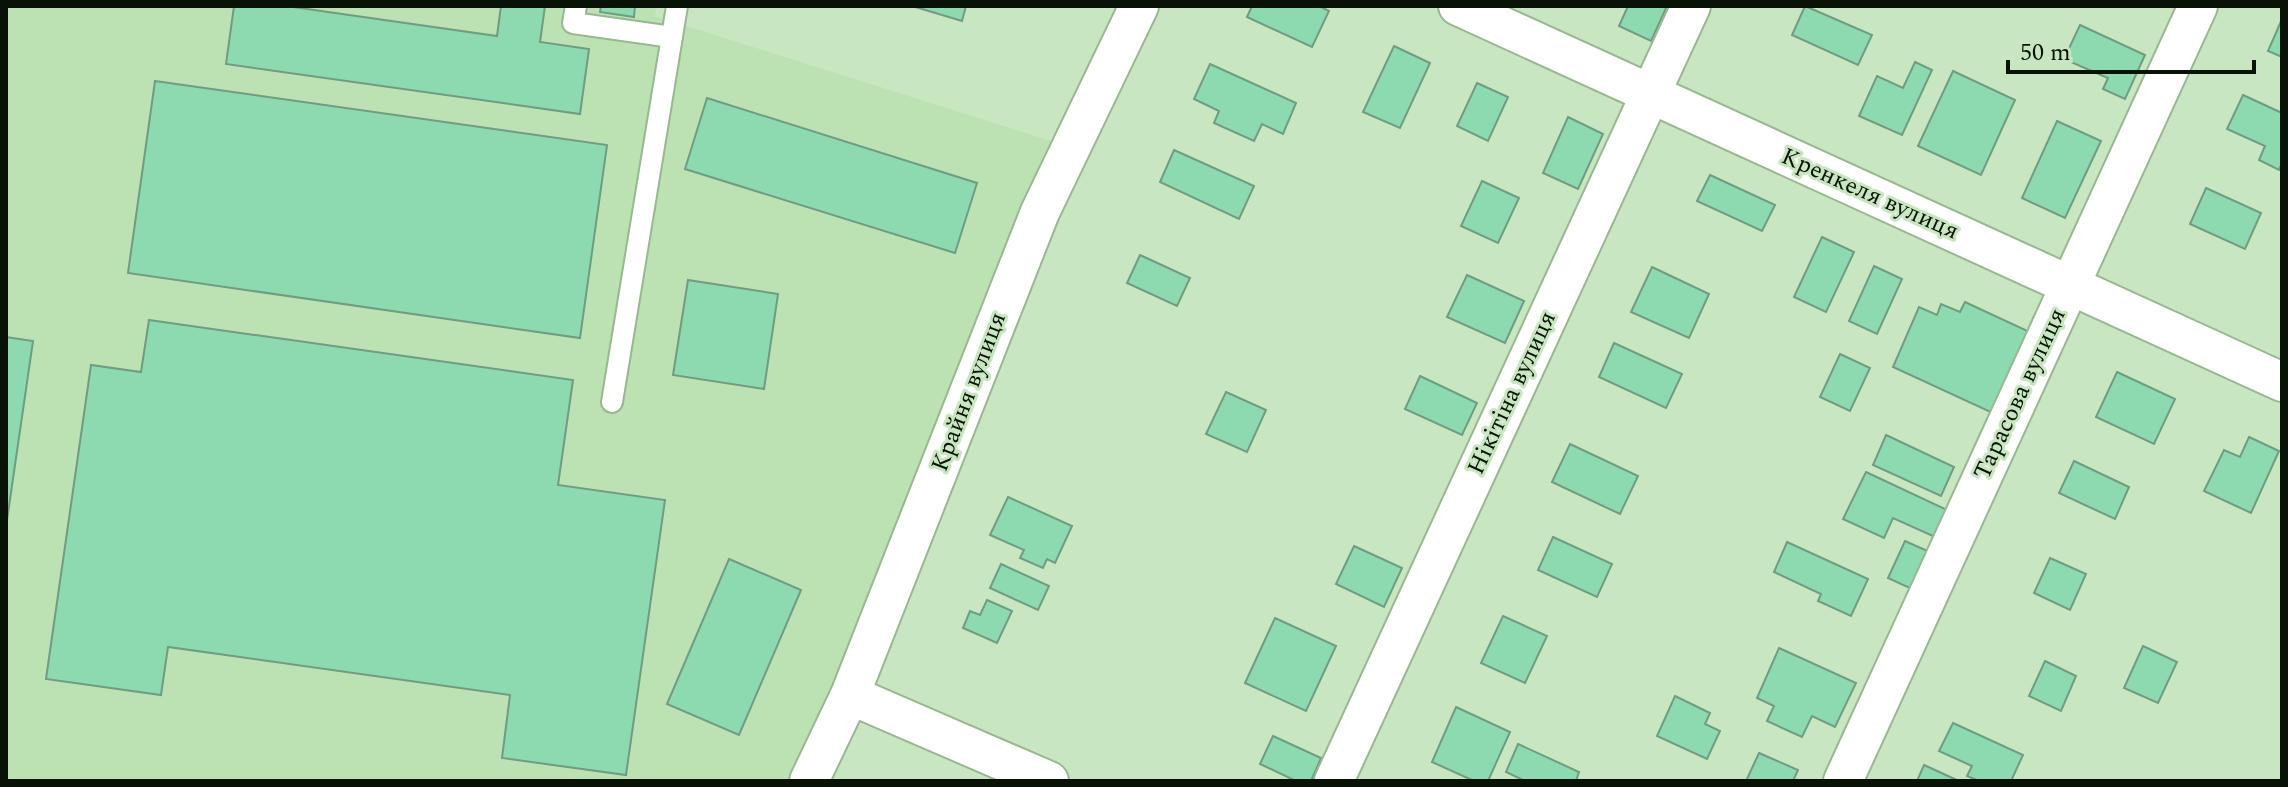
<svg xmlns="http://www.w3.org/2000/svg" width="2288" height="787" viewBox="0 0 2288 787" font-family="Spectral,serif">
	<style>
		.built { fill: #bce1b3 }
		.building { fill: #8edab0; stroke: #6f9c83; stroke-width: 2 }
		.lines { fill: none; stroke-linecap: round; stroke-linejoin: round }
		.lane-casing { stroke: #99b791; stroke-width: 24 }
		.street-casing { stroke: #99b791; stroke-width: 42 }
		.lane { stroke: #fff; stroke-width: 20 }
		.street { stroke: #fff; stroke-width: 38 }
		.labels { text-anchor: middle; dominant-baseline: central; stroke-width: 6; stroke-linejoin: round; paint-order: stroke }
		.street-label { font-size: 24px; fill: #081205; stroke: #c8e7c0 }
	</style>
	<rect width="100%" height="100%" fill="#c8e7c0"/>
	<polygon class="built" points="6,6 657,6 655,16 1051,141 836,688 792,781 6,781"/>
	<g class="building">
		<polygon points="234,6 286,6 497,36 501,6 545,6 540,42 589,49 580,114 226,64"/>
		<polygon points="601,6 635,6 634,17 600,12"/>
		<polygon points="912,6 966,6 962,21"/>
		<polygon points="1252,6 1319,6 1329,11 1312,47 1247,17"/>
		<polygon points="1628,6 1667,6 1651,41 1619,26"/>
		<polygon points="1805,6 1872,35 1858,65 1792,35"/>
		<polygon points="2282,19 2282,57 2268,51"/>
		<polygon points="2080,25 2145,55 2125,99 2103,89 2108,78 2064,59"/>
		<polygon points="1394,46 1430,63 1400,128 1363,112"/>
		<polygon points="1915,62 1932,70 1902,135 1859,116 1877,76 1903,88"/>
		<polygon points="1210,64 1296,103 1283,134 1262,124 1254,141 1214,123 1219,111 1194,99"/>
		<polygon points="1953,71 2015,100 1981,175 1918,146"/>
		<polygon points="155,81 607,145 580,338 128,273"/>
		<polygon points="1477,83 1508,97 1488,141 1457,126"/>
		<polygon points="2243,95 2282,113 2282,163 2279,170 2259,160 2265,146 2227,129"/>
		<polygon points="707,98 977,183 955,253 685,169"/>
		<polygon points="1568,117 1603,134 1578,189 1543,173"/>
		<polygon points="2057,121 2101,141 2065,218 2022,198"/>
		<polygon points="1174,150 1254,186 1239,219 1160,182"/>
		<polygon points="1710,175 1775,205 1762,231 1697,201"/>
		<polygon points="1482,181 1519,198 1498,243 1461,226"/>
		<polygon points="2206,188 2261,213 2245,249 2190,224"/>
		<polygon points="1822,237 1854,252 1826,312 1794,297"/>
		<polygon points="1140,255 1190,278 1177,306 1127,283"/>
		<polygon points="1874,266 1902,279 1877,334 1849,321"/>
		<polygon points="1652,267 1709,294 1689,338 1631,312"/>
		<polygon points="1467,275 1524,301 1505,343 1447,317"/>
		<polygon points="688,280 778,294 764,389 673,375"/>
		<polygon points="1965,302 2034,334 1997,415 1893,367 1919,307 1937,315 1941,304 1960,312"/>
		<polygon points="149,320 573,380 558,485 665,500 626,775 502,758 510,695 168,647 161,695 46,679 91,365 141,372"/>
		<polygon points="6,337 33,341 6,527"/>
		<polygon points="1614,343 1682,374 1666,408 1599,377"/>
		<polygon points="1840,354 1870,368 1850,411 1820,397"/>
		<polygon points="2117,372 2175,399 2154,444 2096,417"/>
		<polygon points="1420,376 1477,403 1462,435 1405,409"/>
		<polygon points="1226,392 1266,410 1247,452 1206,434"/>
		<polygon points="1886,435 1954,467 1941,496 1873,465"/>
		<polygon points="2249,437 2279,451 2251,513 2204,491 2224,450 2240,457"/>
		<polygon points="1570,444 1638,476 1620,514 1552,482"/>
		<polygon points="2074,461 2129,487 2115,519 2059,493"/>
		<polygon points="1866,472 1947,510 1935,537 1893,518 1884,538 1843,519"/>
		<polygon points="1008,497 1072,526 1055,563 1047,559 1043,568 1020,558 1024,550 990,535"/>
		<polygon points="1553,537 1612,564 1597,597 1538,570"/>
		<polygon points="1905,541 1932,553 1914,590 1888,578"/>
		<polygon points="1787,542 1868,579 1851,616 1818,601 1821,594 1774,572"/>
		<polygon points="1354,546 1402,568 1384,607 1336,584"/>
		<polygon points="2050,558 2086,574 2070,610 2034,593"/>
		<polygon points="729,559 801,590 739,735 667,704"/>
		<polygon points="1001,564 1049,586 1038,610 990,588"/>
		<polygon points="987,600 1012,611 997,643 963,628 970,611 980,615"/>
		<polygon points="1503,616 1547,636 1525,683 1481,663"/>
		<polygon points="1275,618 1336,646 1306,711 1245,683"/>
		<polygon points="2143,646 2177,662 2158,703 2124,688"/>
		<polygon points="1779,648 1856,683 1835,727 1812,716 1802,737 1767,721 1774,706 1757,698"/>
		<polygon points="2045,661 2076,676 2061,711 2029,696"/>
		<polygon points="1675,696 1710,713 1705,724 1720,731 1707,759 1657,736"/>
		<polygon points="1456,707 1510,732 1488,781 1474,781 1432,762"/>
		<polygon points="1953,723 2023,755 2011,781 1979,781 1967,776 1972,766 1939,751"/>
		<polygon points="1273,736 1321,758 1311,781 1296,781 1260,764"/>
		<polygon points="1518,744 1579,772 1576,781 1525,781 1506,772"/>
		<polygon points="1759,753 1798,770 1793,781 1746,781"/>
		<polygon points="1924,765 1959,781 1917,781"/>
	</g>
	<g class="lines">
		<g class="lane-casing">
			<g id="lane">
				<polyline points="576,6 573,23 672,37"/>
				<polyline points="612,402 677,6"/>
			</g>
		</g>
		<g class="street-casing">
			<g id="street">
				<polyline points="1458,6 2282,382"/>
				<polyline points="850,695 1049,781"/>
				<polyline points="809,781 850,695 1040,212 1139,6"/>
				<polyline points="1334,781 1691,6"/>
				<polyline points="1843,781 2198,6"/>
			</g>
		</g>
		<use href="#lane" class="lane"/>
		<use href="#street" class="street"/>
	</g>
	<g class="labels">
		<g class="street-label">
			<text transform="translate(1870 194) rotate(24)">Кренкеля вулиця</text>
			<text transform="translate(969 392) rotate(-69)">Крайня вулиця</text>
			<text transform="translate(1512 393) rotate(-65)">Нікітіна вулиця</text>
			<text transform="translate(2020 394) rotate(-65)">Тарасова вулиця</text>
		</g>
	</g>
	<rect width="2288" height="787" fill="none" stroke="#081205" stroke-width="16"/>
	<path d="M2008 60v12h246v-12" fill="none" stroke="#081205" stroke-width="4"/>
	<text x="2020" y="60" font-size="24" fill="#081205" stroke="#c8e7c0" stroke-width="6" paint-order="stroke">50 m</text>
</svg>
